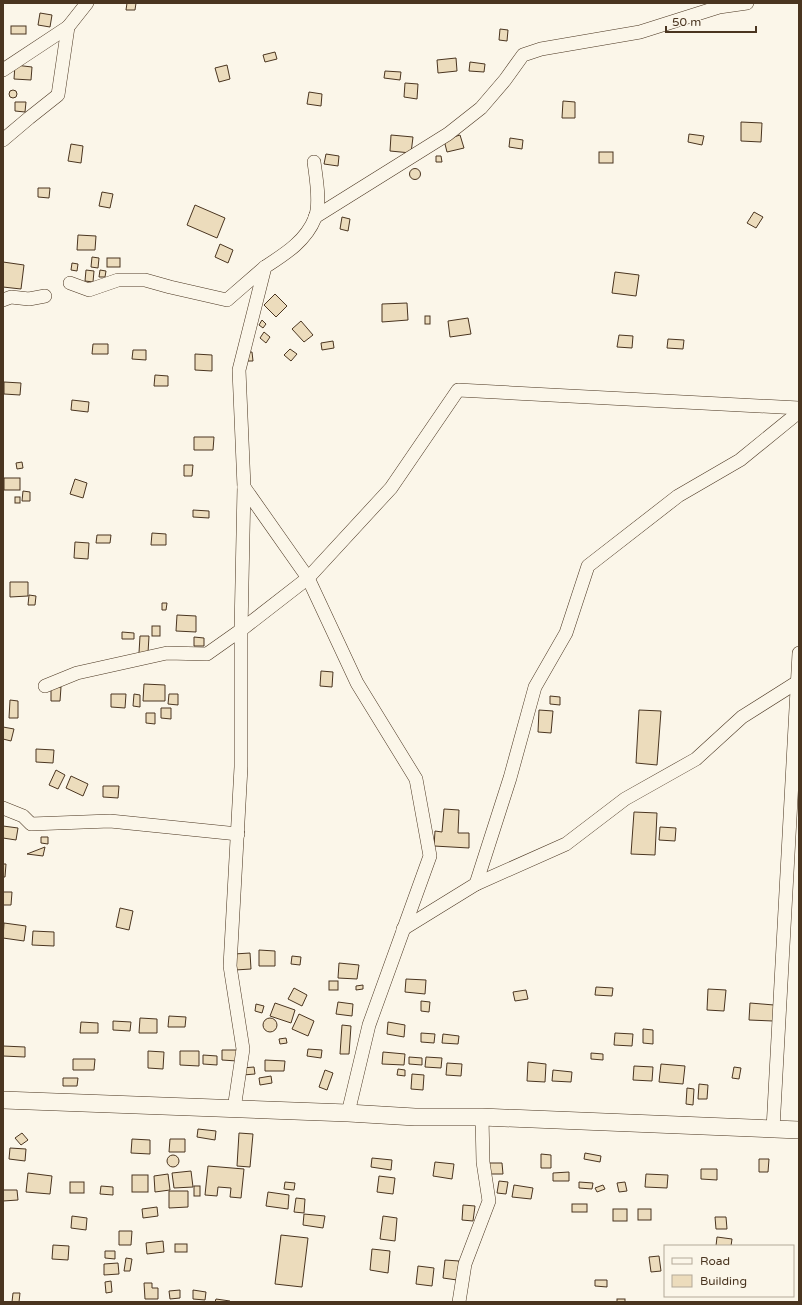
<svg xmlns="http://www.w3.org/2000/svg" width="802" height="1305" viewBox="0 0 802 1305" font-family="'Varela Round',sans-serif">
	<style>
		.building { fill: #ecdcbc; stroke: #4a3520 }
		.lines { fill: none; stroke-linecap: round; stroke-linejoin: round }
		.minor-casing { stroke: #4a3520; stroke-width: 14 }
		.major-casing { stroke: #4a3520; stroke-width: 18 }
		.minor { stroke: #fbf6e9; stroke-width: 13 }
		.major { stroke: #fbf6e9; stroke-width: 17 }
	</style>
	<rect width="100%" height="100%" fill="#fbf6e9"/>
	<g class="building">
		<polygon points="127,3 136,3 135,10 126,10"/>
		<polygon points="40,13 52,15 50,27 38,25"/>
		<rect x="11" y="26" width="15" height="8"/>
		<polygon points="500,29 508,30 507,41 499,40"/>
		<polygon points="275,52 277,59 265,62 263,55"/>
		<polygon points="456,58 457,71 438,73 437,60"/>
		<polygon points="470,62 485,64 484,72 469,71"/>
		<polygon points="15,65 32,67 31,80 14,79"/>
		<polygon points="227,65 230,79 219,82 215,68"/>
		<polygon points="385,71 401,72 400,80 384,78"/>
		<polygon points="405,83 418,84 417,99 404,97"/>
		<circle cx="13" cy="94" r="4"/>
		<polygon points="309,92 322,94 321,106 307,104"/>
		<polygon points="563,101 575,102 575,118 562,118"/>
		<polygon points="15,102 26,102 25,112 15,111"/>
		<polygon points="741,122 762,123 761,142 741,141"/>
		<polygon points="689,134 704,136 702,145 688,142"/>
		<polygon points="391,135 413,137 411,153 390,151"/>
		<polygon points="460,135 464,148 447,152 444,140"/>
		<polygon points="510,138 523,140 522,149 509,147"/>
		<polygon points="71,144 83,146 81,163 68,161"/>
		<rect x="599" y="152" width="14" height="11"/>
		<polygon points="326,154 339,156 338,166 324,164"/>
		<polygon points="436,156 441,156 442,162 436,162"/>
		<circle cx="415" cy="174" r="5.5"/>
		<polygon points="38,188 50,188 49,198 38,197"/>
		<polygon points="102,192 113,194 110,208 99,206"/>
		<polygon points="195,205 225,218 217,238 187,225"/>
		<polygon points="754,212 763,217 756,228 747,223"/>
		<polygon points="342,217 350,219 348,231 340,229"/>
		<polygon points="78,235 96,236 95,250 77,250"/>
		<polygon points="220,244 233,250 228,263 215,257"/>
		<polygon points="92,257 99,258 98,268 91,267"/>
		<rect x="107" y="258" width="13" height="9"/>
		<polygon points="3,262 24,265 21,289 3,287"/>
		<polygon points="72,263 78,264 77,271 71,270"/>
		<polygon points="86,270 94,271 93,282 85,281"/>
		<polygon points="100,270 106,271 105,277 99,277"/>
		<polygon points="615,272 639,275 636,296 612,293"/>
		<polygon points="275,294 287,306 276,317 264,305"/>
		<polygon points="407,303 408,320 382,322 382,304"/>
		<rect x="425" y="316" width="5" height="8"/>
		<polygon points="468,318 471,334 450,337 448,321"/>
		<polygon points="262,320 266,324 263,328 259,325"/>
		<polygon points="301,321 313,335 304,342 292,329"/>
		<polygon points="264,332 270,337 266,343 260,338"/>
		<polygon points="619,335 633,336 632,348 617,347"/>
		<polygon points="668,339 684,340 683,349 667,348"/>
		<polygon points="333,341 334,348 322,350 321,343"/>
		<polygon points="93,344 108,344 108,354 92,354"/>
		<polygon points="290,349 297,354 291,361 284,355"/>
		<polygon points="133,350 146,350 146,360 132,359"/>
		<polygon points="244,352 252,352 253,361 244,361"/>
		<polygon points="195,354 212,355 212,371 195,370"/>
		<polygon points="155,375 168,376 168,386 154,386"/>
		<polygon points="4,382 21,383 20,395 4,394"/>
		<polygon points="72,400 89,402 88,412 71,410"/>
		<polygon points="194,437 214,437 213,450 194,450"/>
		<polygon points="22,462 23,468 17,469 16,463"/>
		<polygon points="184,465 193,465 192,476 184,476"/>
		<rect x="4" y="478" width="16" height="12"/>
		<polygon points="75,479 87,483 83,498 70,494"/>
		<polygon points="23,491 30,492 30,501 22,501"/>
		<rect x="15" y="497" width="5" height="6"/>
		<polygon points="193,510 209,511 209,518 193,517"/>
		<polygon points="152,533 166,534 166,545 151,545"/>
		<polygon points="97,535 111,535 110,543 96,543"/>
		<polygon points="75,542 89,543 88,559 74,558"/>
		<polygon points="10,582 28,582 28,596 10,597"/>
		<polygon points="29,595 36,596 35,605 28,605"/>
		<polygon points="162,603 167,603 166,610 162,610"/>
		<polygon points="177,615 196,616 196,632 176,631"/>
		<rect x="152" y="626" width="8" height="10"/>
		<polygon points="122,632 134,633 134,639 122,639"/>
		<polygon points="140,636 149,636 148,653 139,653"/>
		<polygon points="194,637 204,638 204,646 194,646"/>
		<polygon points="321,671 333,672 332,687 320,686"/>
		<polygon points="144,684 165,685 165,701 143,701"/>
		<polygon points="51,687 61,687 60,701 51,701"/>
		<polygon points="111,694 126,694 125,708 111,707"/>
		<polygon points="134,694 140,695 140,707 133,706"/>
		<polygon points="169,694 178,694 178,705 168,704"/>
		<polygon points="550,696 560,697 560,705 550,704"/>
		<polygon points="10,700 18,701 18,718 9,718"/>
		<polygon points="161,708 171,708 171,719 161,718"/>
		<polygon points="539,710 553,711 551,733 538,732"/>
		<polygon points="639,710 661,711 657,765 636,763"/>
		<polygon points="146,713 155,713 155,724 146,723"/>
		<polygon points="3,727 14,729 11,741 3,739"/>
		<polygon points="36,749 54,750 53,763 36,762"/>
		<polygon points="56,770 65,775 58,789 49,785"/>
		<polygon points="71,776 88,784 83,796 66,788"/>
		<polygon points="103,786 119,786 118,798 103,797"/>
		<polygon points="444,809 459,810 458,833 469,833 469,848 434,846 435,831 442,832"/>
		<polygon points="634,812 657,813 655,855 631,854"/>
		<polygon points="3,826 18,828 16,840 3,838"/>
		<polygon points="660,827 676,828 675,841 659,840"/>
		<polygon points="41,837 48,837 48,844 41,843"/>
		<polygon points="45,847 43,856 27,854"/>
		<polygon points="3,864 6,864 5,877 3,877"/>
		<polygon points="3,892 12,892 11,905 3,905"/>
		<polygon points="120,908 133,911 129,930 116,927"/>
		<polygon points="4,923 26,926 24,941 3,938"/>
		<polygon points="33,931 54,932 54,946 32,945"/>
		<polygon points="259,950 275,951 275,966 259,966"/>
		<polygon points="250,953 251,969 235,970 234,954"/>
		<polygon points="292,956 301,957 300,965 291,964"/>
		<polygon points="339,963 359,965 357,979 338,978"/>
		<polygon points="406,979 426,980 425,994 405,992"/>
		<rect x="329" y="981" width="9" height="9"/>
		<polygon points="363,985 363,989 356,990 356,986"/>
		<polygon points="596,987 613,988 612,996 595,995"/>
		<polygon points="294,988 307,995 302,1006 288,999"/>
		<polygon points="708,989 726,990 724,1011 707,1010"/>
		<polygon points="526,990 528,999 515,1001 513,992"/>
		<polygon points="421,1001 430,1002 429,1012 421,1011"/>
		<polygon points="338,1002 353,1004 352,1016 336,1014"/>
		<polygon points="275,1003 295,1010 291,1023 270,1016"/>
		<polygon points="750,1003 774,1005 773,1021 749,1020"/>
		<polygon points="256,1004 264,1006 262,1013 255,1011"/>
		<polygon points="299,1014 314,1021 308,1036 292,1029"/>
		<polygon points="169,1016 186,1017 185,1027 168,1027"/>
		<polygon points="140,1018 157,1019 157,1033 139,1033"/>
		<circle cx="270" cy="1025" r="7"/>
		<polygon points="113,1021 131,1022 130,1031 113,1030"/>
		<polygon points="81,1022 98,1023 98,1033 80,1033"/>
		<polygon points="388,1022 405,1025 404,1037 387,1034"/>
		<polygon points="342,1025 351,1026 349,1054 340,1054"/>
		<polygon points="643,1029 653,1030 653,1044 643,1043"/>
		<polygon points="421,1033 435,1034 434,1043 421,1042"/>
		<polygon points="615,1033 633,1034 632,1046 614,1045"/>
		<polygon points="443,1034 459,1036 458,1044 442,1043"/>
		<polygon points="286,1038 287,1043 280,1044 279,1039"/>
		<polygon points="3,1046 25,1047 25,1057 3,1056"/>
		<polygon points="308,1049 322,1050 321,1058 307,1056"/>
		<polygon points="222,1050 237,1050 237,1061 222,1060"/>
		<polygon points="148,1051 164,1052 163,1069 148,1068"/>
		<polygon points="180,1051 199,1051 199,1066 180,1065"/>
		<polygon points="383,1052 405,1054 404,1065 382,1064"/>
		<polygon points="591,1053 603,1054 603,1060 591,1059"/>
		<polygon points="203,1055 217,1056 217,1065 203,1064"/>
		<polygon points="409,1057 422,1058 422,1065 409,1064"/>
		<polygon points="426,1057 442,1058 441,1068 425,1067"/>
		<polygon points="73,1059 95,1059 94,1070 73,1070"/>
		<polygon points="265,1060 285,1061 284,1071 265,1071"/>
		<polygon points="528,1062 546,1064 545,1082 527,1081"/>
		<polygon points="447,1063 462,1064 461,1076 446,1075"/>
		<polygon points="661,1064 685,1066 683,1084 659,1082"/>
		<polygon points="634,1066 653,1067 652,1081 633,1080"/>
		<polygon points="254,1067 255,1074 243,1075 242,1068"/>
		<polygon points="734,1067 741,1068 739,1079 732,1078"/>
		<polygon points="398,1069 405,1070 405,1076 397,1075"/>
		<polygon points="325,1070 333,1073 327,1090 319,1087"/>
		<polygon points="553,1070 572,1072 571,1082 552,1081"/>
		<polygon points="412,1074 424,1075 423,1090 411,1089"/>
		<polygon points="271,1076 272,1083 260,1085 259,1078"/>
		<polygon points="63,1078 78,1078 77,1086 63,1086"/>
		<polygon points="699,1084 708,1085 707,1099 698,1099"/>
		<polygon points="687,1088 694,1089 693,1105 686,1104"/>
		<polygon points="198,1129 216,1131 215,1140 197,1137"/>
		<polygon points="22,1133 28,1140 21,1145 15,1138"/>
		<polygon points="239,1133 253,1134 250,1167 237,1166"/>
		<polygon points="132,1139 150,1140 150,1154 131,1153"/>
		<polygon points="170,1139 185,1139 185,1152 169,1152"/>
		<polygon points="10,1148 26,1149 25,1161 9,1159"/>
		<polygon points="585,1153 601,1156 600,1162 584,1159"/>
		<polygon points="541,1154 551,1155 551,1168 541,1168"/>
		<circle cx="173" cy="1161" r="6"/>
		<polygon points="372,1158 392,1160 391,1170 371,1167"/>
		<polygon points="759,1159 769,1159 768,1172 759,1172"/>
		<polygon points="435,1162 454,1164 452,1179 433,1176"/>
		<polygon points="487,1163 502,1163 503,1174 488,1174"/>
		<polygon points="208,1166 244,1169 241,1198 230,1197 231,1188 218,1187 217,1196 205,1195"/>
		<polygon points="701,1169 717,1169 717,1180 701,1179"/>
		<polygon points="191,1171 193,1187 174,1188 172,1173"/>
		<polygon points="569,1172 569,1181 553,1181 553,1173"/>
		<polygon points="28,1173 52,1176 50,1194 26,1192"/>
		<polygon points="168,1174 170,1190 155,1192 154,1176"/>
		<polygon points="646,1174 668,1175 667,1188 645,1187"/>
		<rect x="132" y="1175" width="16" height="17"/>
		<polygon points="379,1176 395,1178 393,1194 377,1192"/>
		<polygon points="499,1181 508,1182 506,1194 497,1193"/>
		<rect x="70" y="1182" width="14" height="11"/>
		<polygon points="285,1182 295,1183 294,1190 284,1189"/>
		<polygon points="579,1182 593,1183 592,1189 579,1188"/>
		<polygon points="625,1182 627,1191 619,1192 617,1183"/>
		<polygon points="514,1185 533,1188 531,1199 512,1197"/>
		<polygon points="603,1185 605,1189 597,1192 595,1188"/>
		<polygon points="101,1186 113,1187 113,1195 100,1194"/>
		<rect x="194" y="1186" width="6" height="10"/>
		<polygon points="3,1190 17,1190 18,1200 3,1201"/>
		<polygon points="169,1191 188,1191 188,1207 169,1208"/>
		<polygon points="268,1192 289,1195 288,1209 266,1206"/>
		<polygon points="296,1198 305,1199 304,1213 294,1212"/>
		<rect x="572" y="1204" width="15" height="8"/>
		<polygon points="463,1205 475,1206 473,1221 462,1220"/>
		<polygon points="157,1207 158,1216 143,1218 142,1209"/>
		<rect x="613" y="1209" width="14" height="12"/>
		<rect x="638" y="1209" width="13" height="11"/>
		<polygon points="304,1214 325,1216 323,1228 303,1225"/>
		<polygon points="72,1216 87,1218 86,1230 71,1228"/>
		<polygon points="383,1216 397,1218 395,1241 380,1239"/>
		<polygon points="715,1217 726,1217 727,1229 716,1229"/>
		<polygon points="119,1231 132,1231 131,1245 119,1245"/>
		<polygon points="281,1235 308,1238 302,1287 275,1284"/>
		<polygon points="717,1237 732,1239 731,1246 716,1246"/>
		<polygon points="163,1241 164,1252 147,1254 146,1243"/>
		<rect x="175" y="1244" width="12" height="8"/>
		<polygon points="53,1245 69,1246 68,1260 52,1259"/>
		<polygon points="372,1249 390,1251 388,1273 370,1270"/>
		<polygon points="105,1251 115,1251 115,1259 105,1258"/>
		<polygon points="659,1256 661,1271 651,1272 649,1257"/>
		<polygon points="126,1258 132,1259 130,1271 124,1271"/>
		<polygon points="445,1260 459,1261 457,1280 443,1278"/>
		<polygon points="118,1263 119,1274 104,1275 104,1264"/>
		<polygon points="418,1266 434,1268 432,1286 416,1284"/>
		<polygon points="595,1280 607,1280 607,1287 595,1286"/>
		<polygon points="111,1281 112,1292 106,1293 105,1282"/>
		<polygon points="144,1283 152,1283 152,1288 158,1288 158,1299 145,1299"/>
		<polygon points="180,1290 180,1298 170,1299 169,1291"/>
		<polygon points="193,1290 206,1292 205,1300 193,1299"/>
		<polygon points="13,1293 20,1293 19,1302 12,1302"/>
		<polygon points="216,1299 230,1301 229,1302 215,1302"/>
		<rect x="617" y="1299" width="8" height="3"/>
	</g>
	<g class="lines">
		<g class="minor-casing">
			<g id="minor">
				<polyline points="3,70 68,27"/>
				<polyline points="3,140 29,118 58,95 68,27 87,3"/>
				<path d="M314 162C316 177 321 204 315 218 306 241 285 254 265 267L239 370 244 487 308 578 357 683 416 779 430 856 369 1025 348 1113"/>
				<polyline points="315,217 448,134 481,108 505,80 523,55 541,49 640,32 719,7 747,3"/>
				<polyline points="70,283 89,290 118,280 145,280 170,287 227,300 265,267"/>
				<polyline points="3,300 11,297 29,299 45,296"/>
				<polyline points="45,686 77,673 167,653 207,654 241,630 244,487"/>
				<polyline points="3,808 23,816 31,824 110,821 238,834"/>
				<polyline points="476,884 510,778 535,687 566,633 588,566 678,496 740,460 799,412"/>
				<polyline points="403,929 476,884 566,844 625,799 696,759 742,717 799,681"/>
				<polyline points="234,1109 243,1049 230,966 241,767 241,630 308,578 391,488 458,390 799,408"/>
				<polyline points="773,1129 799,653"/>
				<polyline points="459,1302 465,1264 489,1201 483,1162 482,1117"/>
			</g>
		</g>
		<g class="major-casing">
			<polyline id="major" points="3,1100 348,1113 415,1117 482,1117 799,1130"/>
		</g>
		<use href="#minor" class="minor"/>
		<use href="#major" class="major"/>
	</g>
	<rect width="802" height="1305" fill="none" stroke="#4a3520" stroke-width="8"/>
	<rect x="664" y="1245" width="130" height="52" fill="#fbf6e9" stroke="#b4a999"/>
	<rect x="672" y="1258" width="20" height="6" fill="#fbf6e9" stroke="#b4a999"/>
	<text x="700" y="1265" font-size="12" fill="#4a3520">Road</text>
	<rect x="672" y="1275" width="20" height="12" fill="#ecdcbc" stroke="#b4a999"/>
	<text x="700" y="1285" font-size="12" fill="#4a3520">Building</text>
	<path d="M666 26v6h90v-6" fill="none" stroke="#4a3520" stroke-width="2"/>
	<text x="672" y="26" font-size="12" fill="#4a3520" stroke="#fbf6e9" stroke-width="3" paint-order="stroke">50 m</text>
</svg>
